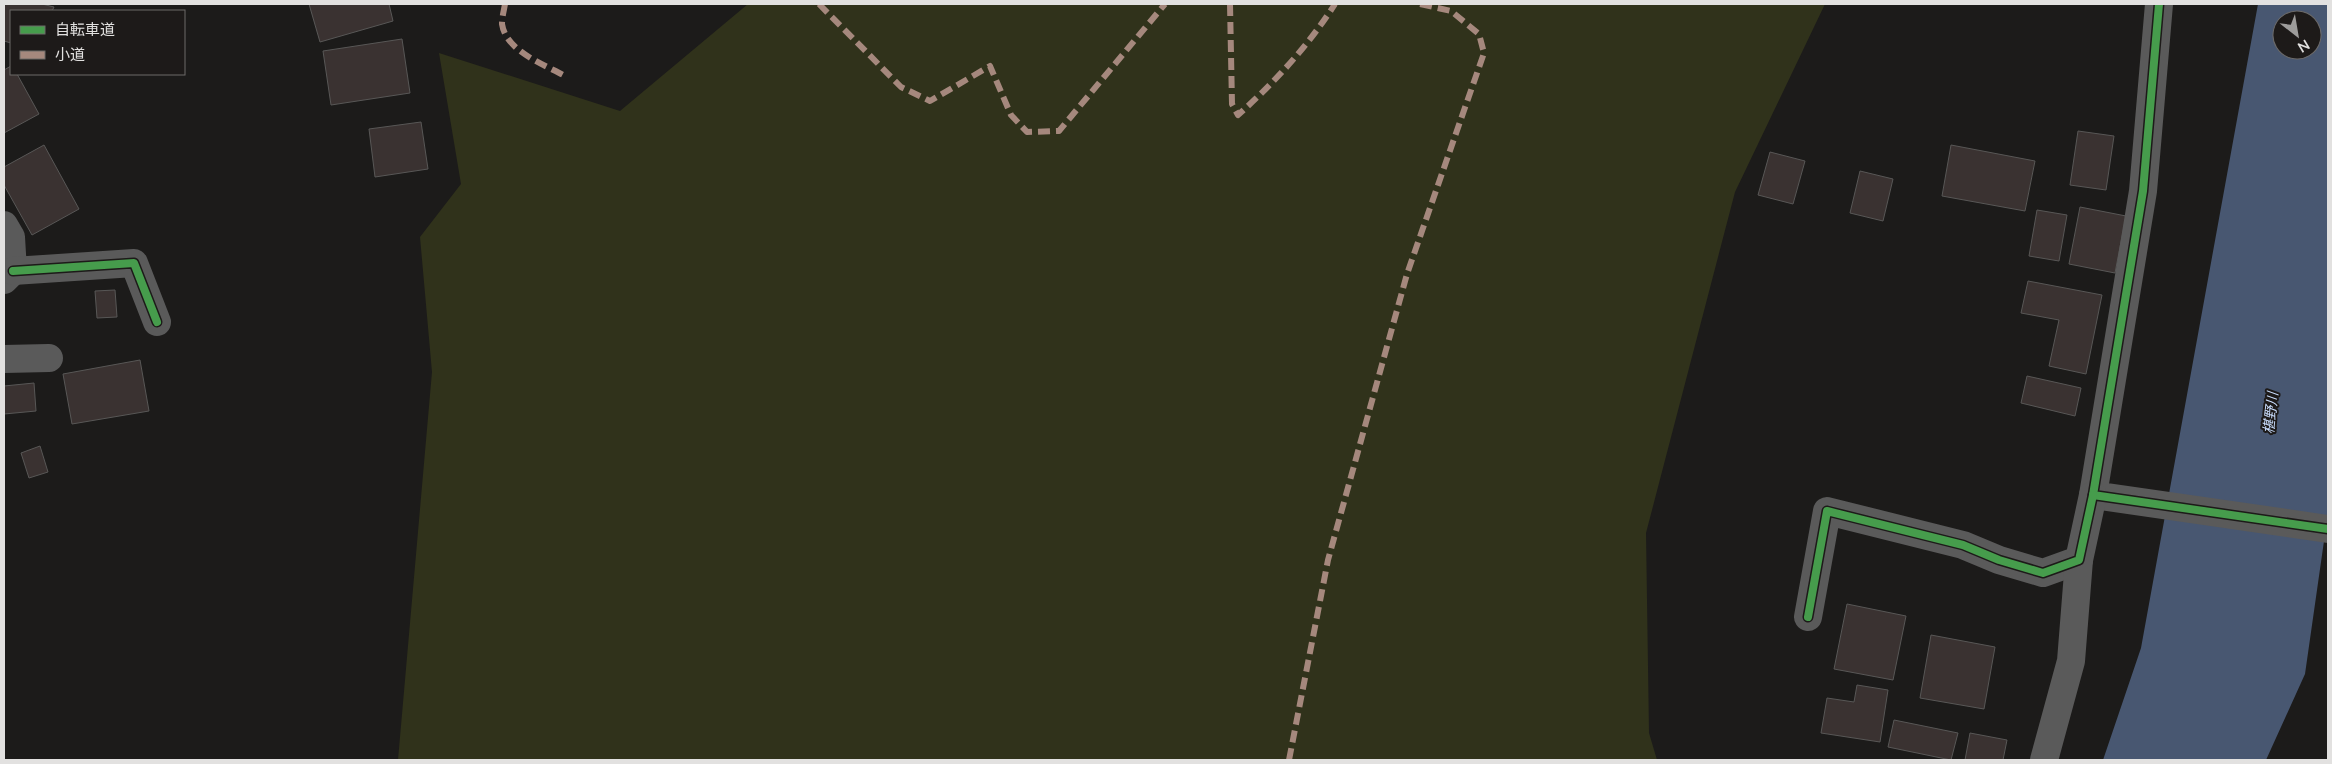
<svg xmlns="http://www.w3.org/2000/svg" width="2332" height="764" viewBox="0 0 2332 764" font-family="Lato,'Noto Sans JP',sans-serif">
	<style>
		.green { fill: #30321b }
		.water { fill: #485771; fill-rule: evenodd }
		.building { fill: #3a3231; stroke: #585756 }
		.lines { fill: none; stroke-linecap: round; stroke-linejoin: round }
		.street { stroke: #5a5a5a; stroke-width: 28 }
		.quiet { stroke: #a5887d; stroke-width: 6; stroke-dasharray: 12 6; stroke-linecap: butt }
		.cycleway-casing { stroke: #1d1a19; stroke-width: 11 }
		.cycleway { stroke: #469c4c; stroke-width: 8 }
		.labels { text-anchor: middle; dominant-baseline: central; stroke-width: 4; stroke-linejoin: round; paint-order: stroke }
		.water-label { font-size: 14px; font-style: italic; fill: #cadefe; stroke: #1d1a19 }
	</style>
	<rect width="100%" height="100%" fill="#1c1b1a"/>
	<polygon class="green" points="748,4 1825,4 1735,192 1646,533 1649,733 1657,760 398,760 432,372 420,237 461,184 439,53 620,111"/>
	<path class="water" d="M2258 4H2328V513L2305 674 2266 760H2103L2141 648ZM2282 20H2312V50H2282Z"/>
	<g class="building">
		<polygon points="4,4 42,4 54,7 52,11 11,11 11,43 4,41"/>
		<polygon points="309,4 389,4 393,21 320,42"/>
		<polygon points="402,39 410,93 331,105 323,51"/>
		<polygon points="11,66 11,74 17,74 39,114 4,133 4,70"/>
		<polygon points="421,122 428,169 375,177 369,129"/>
		<polygon points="2078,131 2114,136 2106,190 2070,185"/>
		<polygon points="44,145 79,209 32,235 4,185 4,167"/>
		<polygon points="1951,145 2035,161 2025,211 1942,196"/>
		<polygon points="1770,152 1805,161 1793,204 1758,195"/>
		<polygon points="1860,171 1893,179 1883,221 1850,213"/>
		<polygon points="2080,207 2126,216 2115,273 2069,264"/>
		<polygon points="2037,210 2067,215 2059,261 2029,256"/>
		<polygon points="2028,281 2102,295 2086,374 2049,366 2059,320 2021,313"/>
		<polygon points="115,290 117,317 97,318 95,291"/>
		<polygon points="140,360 149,411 72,424 63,374"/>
		<polygon points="2027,376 2081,388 2075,416 2021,403"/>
		<polygon points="34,383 36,411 4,414 4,386"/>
		<polygon points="40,446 48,472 29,478 21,453"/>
		<polygon points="1847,604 1906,616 1893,680 1834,669"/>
		<polygon points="1931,635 1995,647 1984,709 1920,698"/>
		<polygon points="1857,685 1888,690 1880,742 1821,733 1827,698 1854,702"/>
		<polygon points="1894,720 1958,733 1951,760 1888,747"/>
		<polygon points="1970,733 2007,740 2003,760 1965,760"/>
	</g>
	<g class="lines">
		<g class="street">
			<polyline points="2159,4 2143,191 2093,495 2328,529"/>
			<polyline points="4,225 11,237 13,271 4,280"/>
			<polyline points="13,271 134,263 157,322"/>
			<polyline points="4,359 49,358"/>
			<polyline points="1808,617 1827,511 1963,545 1999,560 2043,573 2079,560 2093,495"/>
			<polyline points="2044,760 2071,661 2079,560"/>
		</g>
		<g class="quiet">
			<path d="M505 4C504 10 502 17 502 24 506 51 543 64 565 76"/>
			<polyline points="819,4 901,87 930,101 990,66 1011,115 1027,132 1059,131 1165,4"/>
			<path d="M1230 4 1232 104 1238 115C1275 82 1308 46 1335 4"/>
			<polyline points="1289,760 1328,560 1407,274 1484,53 1479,34 1451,11 1420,4"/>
		</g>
		<g class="cycleway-casing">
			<g id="cycleway">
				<polyline points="2159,4 2143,191 2093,495 2328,529"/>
				<polyline points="13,271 134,263 157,322"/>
				<polyline points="1808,617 1827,511 1963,545 1999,560 2043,573 2079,560 2093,495"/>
			</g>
		</g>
		<use href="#cycleway" class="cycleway"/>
	</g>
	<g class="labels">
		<g class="water-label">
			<text transform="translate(2270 413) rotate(-84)">椹野川</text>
		</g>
	</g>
	<rect width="2332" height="764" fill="none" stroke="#e2e1e0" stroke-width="10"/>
	<rect x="10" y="10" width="175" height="65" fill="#1d1a19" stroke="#6c6a69"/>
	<rect x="20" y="26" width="25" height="8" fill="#469c4c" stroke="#6c6a69"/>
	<text x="55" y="35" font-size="15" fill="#e2e1e0">自転車道</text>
	<rect x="20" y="51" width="25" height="8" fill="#a5887d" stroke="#6c6a69"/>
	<text x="55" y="60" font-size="15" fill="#e2e1e0">小道</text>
	<g transform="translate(2297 35) rotate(149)"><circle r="24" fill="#1d1a19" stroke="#6c6a69"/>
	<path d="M0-4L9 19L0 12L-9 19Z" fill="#9d9c9b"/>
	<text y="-8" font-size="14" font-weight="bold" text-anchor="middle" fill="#e2e1e0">N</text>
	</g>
</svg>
